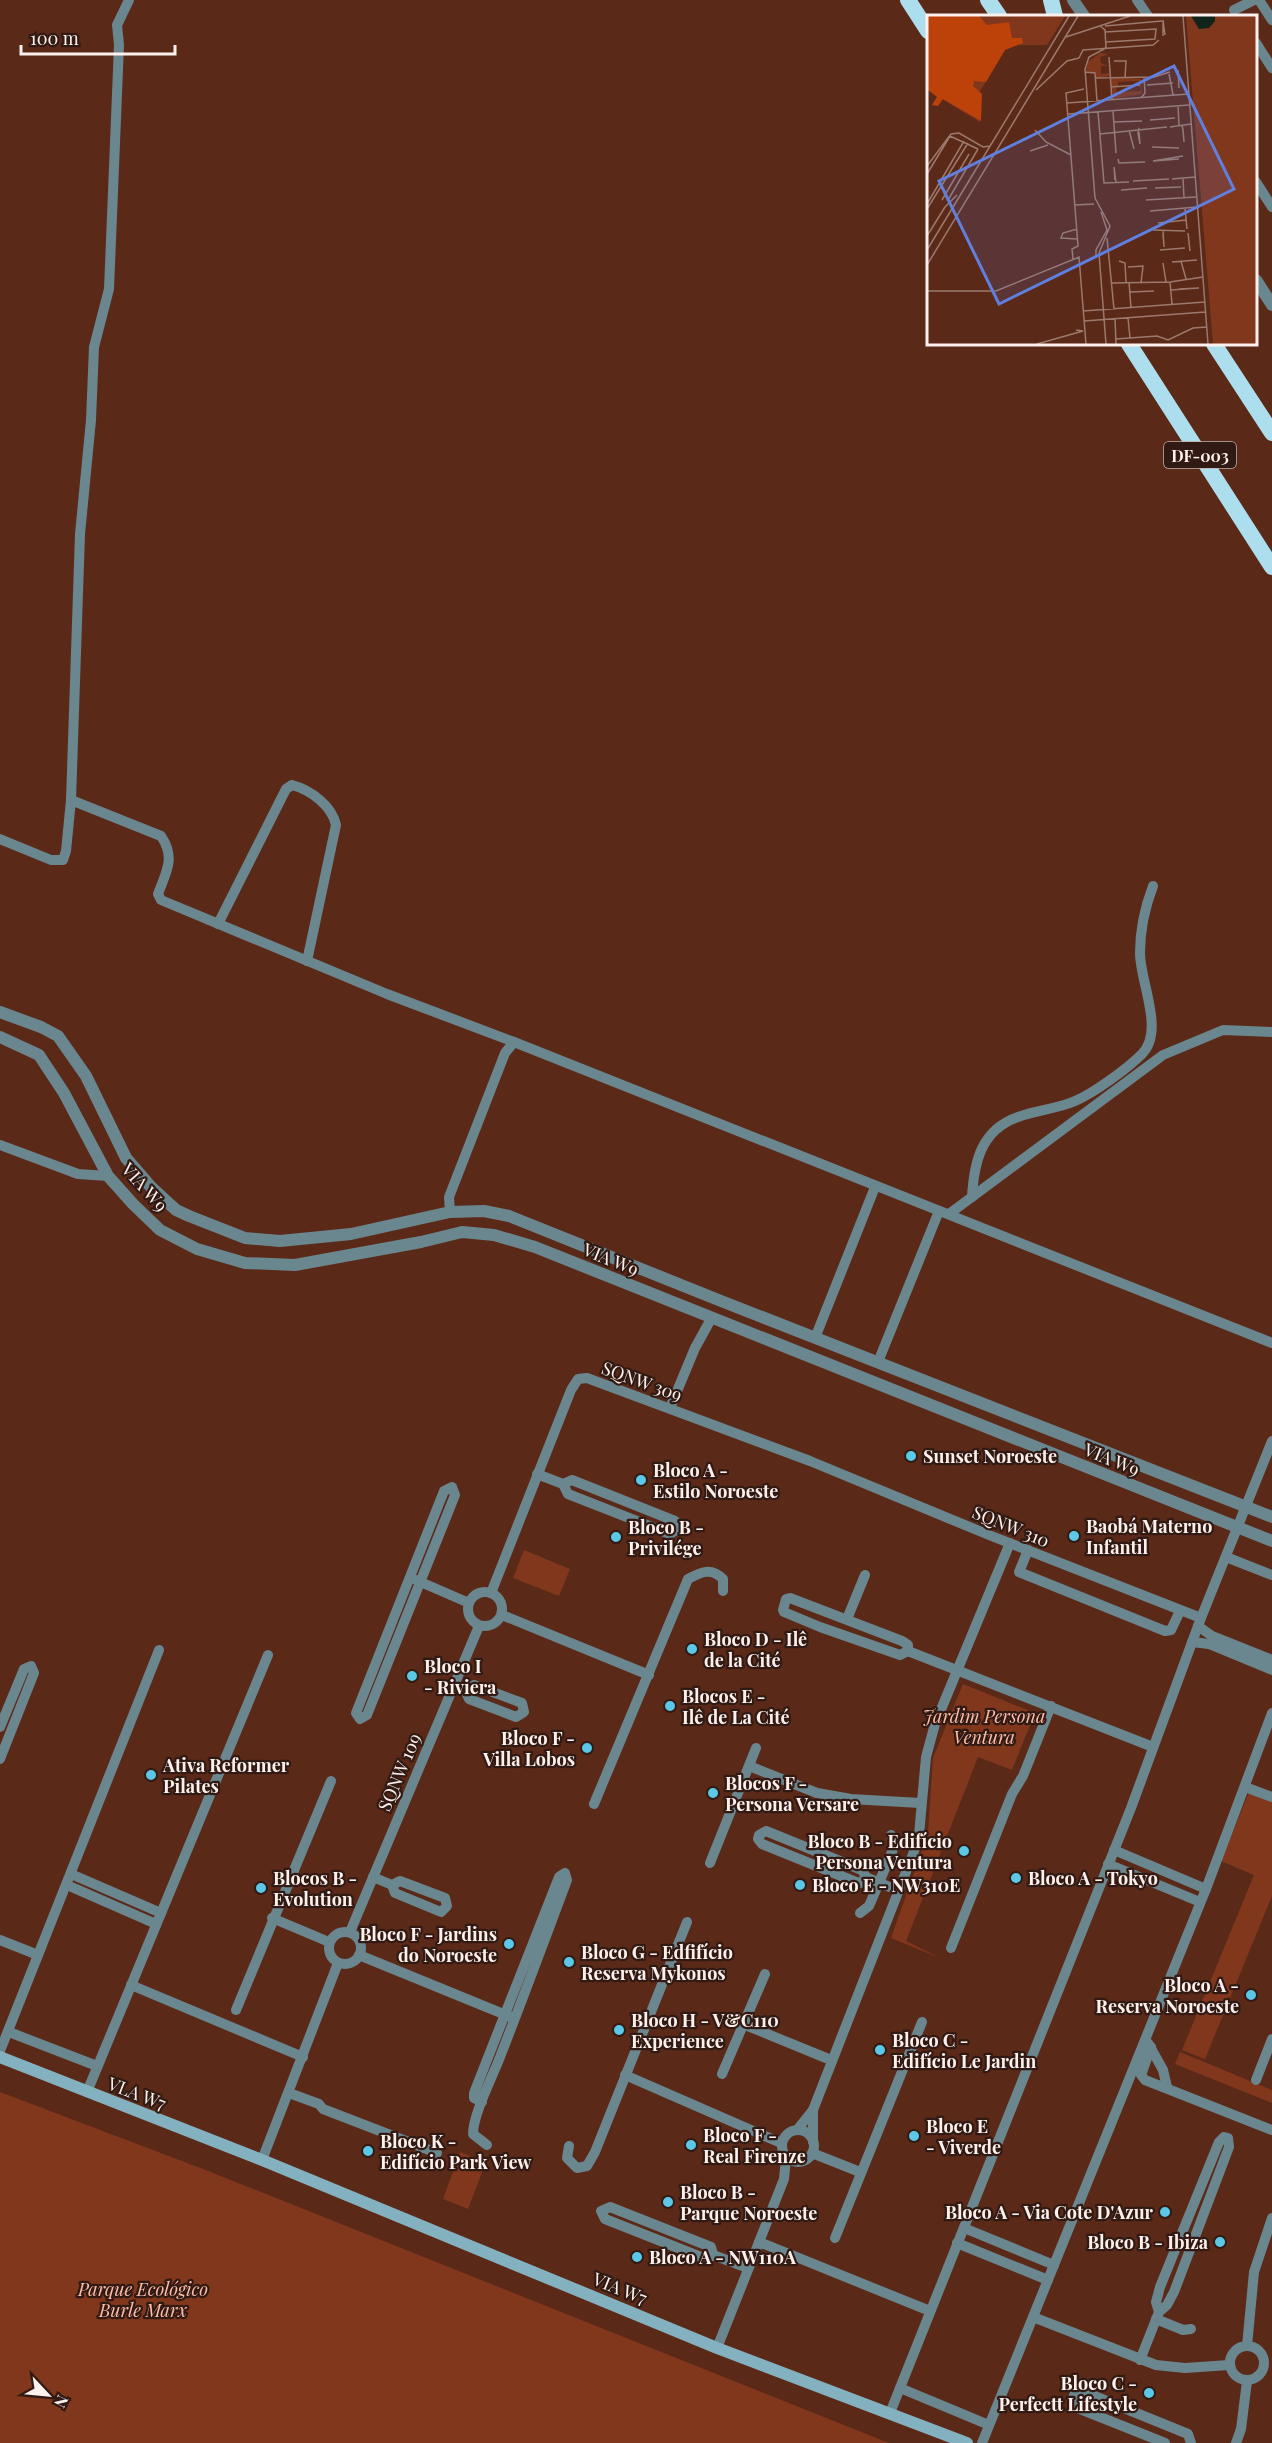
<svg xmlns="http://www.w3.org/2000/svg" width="1272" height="2443" viewBox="0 0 1272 2443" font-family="'Playfair Display',serif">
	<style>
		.green { fill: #81371c }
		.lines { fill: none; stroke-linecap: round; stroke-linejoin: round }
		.minor { stroke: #6a868f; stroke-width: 10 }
		.tertiary { stroke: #6a868f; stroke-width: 12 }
		.secondary { stroke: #84b1c0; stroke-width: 12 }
		.trunk { stroke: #acdeee; stroke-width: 16 }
		.poi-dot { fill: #5bc8e7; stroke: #311a13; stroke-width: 2 }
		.labels { text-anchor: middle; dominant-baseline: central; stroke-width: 4.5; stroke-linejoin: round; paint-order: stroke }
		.shield { fill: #311a13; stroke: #c0b0ac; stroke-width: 1.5 }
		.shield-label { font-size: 16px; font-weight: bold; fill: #fef1ed }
		.street-label { font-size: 18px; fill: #fef1ed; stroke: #311a13 }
		.poi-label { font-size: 18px; font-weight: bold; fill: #fef1ed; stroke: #311a13; text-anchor: start }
		.park-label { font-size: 18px; font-style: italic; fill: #fdbda8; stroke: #311a13 }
		.inset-road { fill: none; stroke: #9c796d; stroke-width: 1.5 }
		.view { fill: #607fde; fill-opacity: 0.15; stroke: #607fde; stroke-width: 3 }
		.inset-edge { fill: none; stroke: #fef1ed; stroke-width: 3 }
	</style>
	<rect width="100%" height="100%" fill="#5b2918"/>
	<g class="green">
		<polygon points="524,1550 570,1569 559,1596 513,1578"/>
		<polygon points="963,1684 1035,1713 1012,1770 978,1757 906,1941 940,1958 891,1938 928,1833 933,1758"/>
		<polygon points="1249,1792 1272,1801 1272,1896 1205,2059 1182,2050 1254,1875 1221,1861"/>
		<polygon points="1180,2052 1272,2090 1272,2103 1175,2064"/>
		<polygon points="0,2092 203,2169 889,2443 0,2443"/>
		<polygon points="460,2152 486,2162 468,2209 443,2199"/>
	</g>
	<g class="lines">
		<g class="minor">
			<polyline points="1137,0 1148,16"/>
			<polyline points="1259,0 1272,20"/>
			<polyline points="1234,10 1254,0"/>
			<polyline points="1256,43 1272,68"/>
			<polyline points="1256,182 1272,207"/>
			<path d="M71 800 161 836C176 858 166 872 158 894L161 900 387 994 514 1042 1272 1343"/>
			<polyline points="0,839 51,860 63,860 66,851 71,800 80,534 91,420 94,347 109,289 119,45 117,25 129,0"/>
			<path d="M218 924 286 789 292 785C311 790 332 806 336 825L307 961"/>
			<polyline points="0,1145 78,1174 108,1176"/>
			<path d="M972 1197C974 1162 981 1130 1018 1117 1036 1110 1057 1109 1075 1101 1094 1093 1128 1068 1142 1054 1165 1031 1140 982 1140 953 1140 930 1145 907 1153 886"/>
			<polyline points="450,1212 449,1197 505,1053 514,1042"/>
			<polyline points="949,1214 1163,1055 1223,1030 1272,1032"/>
			<polyline points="815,1338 875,1187"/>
			<polyline points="878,1362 939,1211"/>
			<polyline points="670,1408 695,1348 711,1319"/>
			<polyline points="537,1474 563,1484 568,1494 670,1534 678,1529 675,1521 572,1480 563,1484"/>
			<polygon points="452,1487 455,1495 367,1715 360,1719 356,1713 444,1491"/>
			<polyline points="1028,1550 1019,1572 1165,1631 1171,1630 1180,1611"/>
			<polyline points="1226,1557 1272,1575"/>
			<polyline points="416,1580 469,1603"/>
			<circle cx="485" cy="1609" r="17"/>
			<polyline points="491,1593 571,1390 578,1379 587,1378 810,1461 989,1535 1201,1618"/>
			<polyline points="502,1615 649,1675"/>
			<polyline points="847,1619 865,1575"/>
			<polyline points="1198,1626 1212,1636 1272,1660"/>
			<polyline points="1192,1642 1209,1644 1272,1670"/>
			<polyline points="908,1651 900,1655 820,1627 784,1612 783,1610 786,1599 790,1598 902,1641 908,1645 908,1651 1153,1747"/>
			<polyline points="455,1686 465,1690 469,1699 516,1717 524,1712 522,1703 474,1685 465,1690"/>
			<polyline points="0,1727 24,1669 31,1666 34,1673 0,1759"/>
			<polyline points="749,1766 817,1793 851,1799 920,1803"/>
			<polyline points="1245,1787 1272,1797"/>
			<path d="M594 1804 688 1579C701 1572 711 1567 723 1579V1591"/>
			<polyline points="1114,1850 1206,1889"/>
			<polyline points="710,1863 756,1748"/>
			<polyline points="1108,1864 1200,1902"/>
			<polyline points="71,1874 161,1913"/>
			<polyline points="373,1877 392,1885 400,1881 445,1898 447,1906 441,1912 395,1893 392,1885"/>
			<polyline points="866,1877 861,1883 856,1882 762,1844 758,1839 759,1835 766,1831 862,1870 866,1877 899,1891"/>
			<polyline points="67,1885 156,1924"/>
			<polyline points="860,1913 869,1906 892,1852 894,1842 891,1835"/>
			<polyline points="272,1918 329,1942"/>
			<circle cx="345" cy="1948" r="16"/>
			<polyline points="350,1932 479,1626"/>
			<polyline points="0,1940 38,1955"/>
			<polyline points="951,1948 1012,1794 1023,1776 1051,1706"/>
			<polyline points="359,1955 511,2017"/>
			<polyline points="131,1985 303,2057"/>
			<polyline points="236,2010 331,1781"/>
			<polyline points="743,2024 831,2060"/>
			<polyline points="9,2032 97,2066"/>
			<polyline points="1148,2043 1163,2070 1167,2087"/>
			<polyline points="1151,2047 1141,2075 1145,2080 1272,2130"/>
			<polyline points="0,2051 159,1650"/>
			<polyline points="722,2074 765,1974"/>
			<polyline points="625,2075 781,2143"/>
			<polyline points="1256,2080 1272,2039"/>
			<polyline points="87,2092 268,1655"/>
			<polyline points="289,2093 319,2104 323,2109 437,2153"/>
			<path d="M482 2102 474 2098V2093L559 1877 565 1873 567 1880C545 1939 523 1998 500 2057 493 2076 473 2114 473 2134L487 2145"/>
			<polyline points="813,2110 813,2142"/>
			<circle cx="798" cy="2146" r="16"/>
			<polyline points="797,2130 813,2110 913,1854 919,1835 926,1757 935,1724 1010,1543"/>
			<polyline points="569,2146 567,2158 577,2168 587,2166 595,2152 687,1922"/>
			<polyline points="812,2153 860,2172"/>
			<polyline points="262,2160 338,1963"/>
			<polyline points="964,2228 1054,2265"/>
			<polyline points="835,2238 922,2022"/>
			<polyline points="759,2242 930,2311"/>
			<polyline points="957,2243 1048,2280"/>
			<polyline points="713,2255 711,2247 610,2207 601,2211 605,2219 706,2259 713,2255 748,2268"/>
			<polyline points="1033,2317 1156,2365 1185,2368 1229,2365"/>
			<polyline points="1156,2319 1183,2330 1191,2329"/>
			<circle cx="1247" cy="2363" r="17"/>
			<polyline points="1247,2346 1254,2272 1272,2218"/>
			<polyline points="717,2348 784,2179 786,2158"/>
			<polyline points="1140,2360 1159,2312 1167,2305 1174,2292 1229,2147 1228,2138 1224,2137 1219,2142 1160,2287 1156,2302 1159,2312"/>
			<polyline points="900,2388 989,2425"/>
			<polyline points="890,2413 1131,1808 1201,1618 1272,1441"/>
			<polyline points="982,2443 1206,1889 1272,1713"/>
			<polyline points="1165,2443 1075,2407 1072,2402 1074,2395 1082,2391 1188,2434 1191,2443"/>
			<polyline points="1236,2443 1241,2429 1247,2381"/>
		</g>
		<g class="tertiary">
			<polyline points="1073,0 1084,16"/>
			<polyline points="1256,280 1272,305"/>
			<polyline points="0,1012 41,1027 58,1036 86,1076 126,1158 151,1187 176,1210 189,1216 245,1238 280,1241 351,1234 450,1212 484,1211 509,1216 716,1299 1272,1517"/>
			<polyline points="0,1037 39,1055 64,1093 108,1176 133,1204 160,1230 197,1249 245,1263 295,1265 421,1242 462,1232 494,1235 535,1247 1272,1541"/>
		</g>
		<polyline class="secondary" points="0,2057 262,2160 717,2348 967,2443"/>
		<g class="trunk">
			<polyline points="908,0 928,31"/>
			<polyline points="988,0 999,16"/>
			<polyline points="1051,0 1055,16"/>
			<polyline points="1129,344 1272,567"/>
			<polyline points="1214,344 1272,433"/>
		</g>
	</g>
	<g class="poi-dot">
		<circle cx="911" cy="1456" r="6"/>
		<circle cx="641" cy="1480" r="6"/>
		<circle cx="1074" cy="1536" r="6"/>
		<circle cx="616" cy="1537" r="6"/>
		<circle cx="692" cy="1649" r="6"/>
		<circle cx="412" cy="1676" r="6"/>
		<circle cx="670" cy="1706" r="6"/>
		<circle cx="587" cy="1748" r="6"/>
		<circle cx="151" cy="1775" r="6"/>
		<circle cx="713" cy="1793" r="6"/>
		<circle cx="964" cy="1851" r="6"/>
		<circle cx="1016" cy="1878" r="6"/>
		<circle cx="800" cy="1885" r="6"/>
		<circle cx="261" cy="1888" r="6"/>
		<circle cx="509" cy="1944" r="6"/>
		<circle cx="569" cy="1962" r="6"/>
		<circle cx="1251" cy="1995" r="6"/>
		<circle cx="619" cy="2030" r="6"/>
		<circle cx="880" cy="2050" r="6"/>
		<circle cx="914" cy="2136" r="6"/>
		<circle cx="691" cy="2145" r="6"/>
		<circle cx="368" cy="2151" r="6"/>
		<circle cx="668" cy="2202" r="6"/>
		<circle cx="1165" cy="2212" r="6"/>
		<circle cx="1220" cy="2242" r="6"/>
		<circle cx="637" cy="2257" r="6"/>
		<circle cx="1149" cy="2393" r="6"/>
	</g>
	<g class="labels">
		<rect class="shield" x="1164" y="442" width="72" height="26" rx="4.5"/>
		<g class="shield-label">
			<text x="1200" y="455">DF-003</text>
		</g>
		<g class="street-label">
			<text transform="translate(145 1187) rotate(48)">VIA W9</text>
			<text transform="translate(611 1259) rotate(22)">VIA W9</text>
			<text transform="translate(642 1381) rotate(20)">SQNW 309</text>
			<text transform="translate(1112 1459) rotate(22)">VIA W9</text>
			<text transform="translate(1011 1526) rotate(22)">SQNW 310</text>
			<text transform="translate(399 1772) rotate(-67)">SQNW 109</text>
			<text transform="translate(137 2093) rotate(21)">VLA W7</text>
			<text transform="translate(620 2288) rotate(22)">VIA W7</text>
		</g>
		<g class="poi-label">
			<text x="923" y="1456">Sunset Noroeste</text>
			<text x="653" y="1470">Bloco A -<tspan x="653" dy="21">Estilo Noroeste</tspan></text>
			<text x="1086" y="1526">Baobá Materno<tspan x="1086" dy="21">Infantil</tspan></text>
			<text x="628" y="1527">Bloco B -<tspan x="628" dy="21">Privilége</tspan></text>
			<text x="704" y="1639">Bloco D - Ilê<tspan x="704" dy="21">de la Cité</tspan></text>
			<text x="424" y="1666">Bloco I<tspan x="424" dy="21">- Riviera</tspan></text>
			<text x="682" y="1696">Blocos E -<tspan x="682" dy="21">Ilê de La Cité</tspan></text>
			<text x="575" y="1738" text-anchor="end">Bloco F -<tspan x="575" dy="21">Villa Lobos</tspan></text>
			<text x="163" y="1765">Ativa Reformer<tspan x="163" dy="21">Pilates</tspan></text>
			<text x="725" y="1783">Blocos F -<tspan x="725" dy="21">Persona Versare</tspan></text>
			<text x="952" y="1841" text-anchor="end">Bloco B - Edifício<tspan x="952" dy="21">Persona Ventura</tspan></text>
			<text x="273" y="1878">Blocos B -<tspan x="273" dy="21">Evolution</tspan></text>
			<text x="1028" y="1878">Bloco A - Tokyo</text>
			<text x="812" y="1885">Bloco E - NW310E</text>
			<text x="497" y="1934" text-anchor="end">Bloco F - Jardins<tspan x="497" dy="21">do Noroeste</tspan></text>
			<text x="581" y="1952">Bloco G - Edfifício<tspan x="581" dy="21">Reserva Mykonos</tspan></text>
			<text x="1239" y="1985" text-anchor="end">Bloco A -<tspan x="1239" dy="21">Reserva Noroeste</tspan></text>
			<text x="631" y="2020">Bloco H - V&amp;C110<tspan x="631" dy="21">Experience</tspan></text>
			<text x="892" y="2040">Bloco C -<tspan x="892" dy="21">Edifício Le Jardin</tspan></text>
			<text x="926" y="2126">Bloco E<tspan x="926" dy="21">- Viverde</tspan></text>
			<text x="703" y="2135">Bloco F -<tspan x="703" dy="21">Real Firenze</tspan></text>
			<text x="380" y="2141">Bloco K -<tspan x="380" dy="21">Edifício Park View</tspan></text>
			<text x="680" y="2192">Bloco B -<tspan x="680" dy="21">Parque Noroeste</tspan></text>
			<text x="1153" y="2212" text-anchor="end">Bloco A - Via Cote D'Azur</text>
			<text x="1208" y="2242" text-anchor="end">Bloco B - Ibiza</text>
			<text x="649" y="2257">Bloco A - NW110A</text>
			<text x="1137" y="2383" text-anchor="end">Bloco C -<tspan x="1137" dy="21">Perfectt Lifestyle</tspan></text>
		</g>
		<g class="park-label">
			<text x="984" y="1716">Jardim Persona<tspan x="984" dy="21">Ventura</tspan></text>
			<text x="143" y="2289">Parque Ecológico<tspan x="143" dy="21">Burle Marx</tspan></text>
		</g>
	</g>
	<g transform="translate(927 15)">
		<rect width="330" height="330" fill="#5b2918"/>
		<path d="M0 1H138L120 30H81L52 78 53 107 0 75ZM259 1H329L330 5V329H286ZM173 38 182 39 173 42 174 48 180 51H174V59L182 58 183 61 169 63V58L159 56 161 47ZM184 62 214 64 215 79 186 84 185 73H189L190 77 214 76 213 66 191 67V71L185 72Z" fill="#81371c"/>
		<path d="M0 1H52L60 10 82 7 85 23H95L96 28 78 35 59 67 47 66 46 71 55 79 54 106 16 84 11 91 5 90 10 82 0 74Z" fill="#bd420a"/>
		<path d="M264 1H288V6L282 13 272 14Z" fill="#102419"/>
		<path class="inset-road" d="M256 1 281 329M173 11 178 15 179 33 162 42 158 54 168 183 183 211 172 238 179 329M178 11 235 6M178 17 229 14 228 24 179 27M236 21V5L238 20M139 22 203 1M182 42 185 85M152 43 156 35 226 30 232 25M187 46H199L198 63M251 55 252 73M158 57 168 58 170 86M242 59 246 80M169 63 227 62 243 57 239 58M220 70 246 68M184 72 213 70M109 75 140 46 152 43M214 83 218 78 217 62M140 88 262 79M251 91 252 110M186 96 189 138 188 124M171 97 177 168 202 167M141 99 262 90M223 105 248 103M187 107 215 106M255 110 256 115 257 127 256 114M243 112 264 109M212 113 211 118 213 129 212 117M108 115 119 127 144 140M202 115 207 134M173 119 240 112M225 132 252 133M103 136 121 130M191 144 192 148 218 147M252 144 226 146 256 141M0 151 24 119 32 118 56 132 63 131M0 159 23 121 51 134M256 163 257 183M245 164 268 162M188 165 187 152 189 168M206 166 242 164M228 173 254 172M194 175 220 173M15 185 42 139M21 185 51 134M219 185 269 182M0 189 37 126M148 190 167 189M17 193 30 180M258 193 260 214M0 194 41 128M223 196 270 192M250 206 231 208 259 205M150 214 136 218 134 223 150 224M226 215 258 216M261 218 263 236M236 219 237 232 236 215M0 221 18 192M180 223 187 294M0 235 142 1M233 235 258 233M169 242V235L180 215 174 197M146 244 145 234 151 231 139 78 157 74M192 246 198 248 199 267M254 246 259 264M245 247 270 245M236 248 239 267M0 250 151 1M201 252 216 251 214 268M202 267 204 293M243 267 245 289M185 268 243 267 276 262M244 275 271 273H272L252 274M0 276H69L152 242 159 329M203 277 227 276M156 296 278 287M201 303 203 323M188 304 189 329M157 306 278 297M189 324 230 321 241 325 266 313 280 312M110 329 156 316 149 315"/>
		<path class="view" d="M247 51 307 174 72 289 12 166Z"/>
		<rect width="330" height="330" class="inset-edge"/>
	</g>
	<g transform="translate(48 2395) rotate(116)" stroke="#311a13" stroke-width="4.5" paint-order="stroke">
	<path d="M0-4.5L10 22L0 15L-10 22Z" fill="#fef1ed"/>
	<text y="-9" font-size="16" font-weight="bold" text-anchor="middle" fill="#fef1ed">N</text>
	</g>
	<path d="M21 45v9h154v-9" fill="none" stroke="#fef1ed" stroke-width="3"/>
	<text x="30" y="45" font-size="18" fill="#fef1ed" stroke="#311a13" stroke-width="4.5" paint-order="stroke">100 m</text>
</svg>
